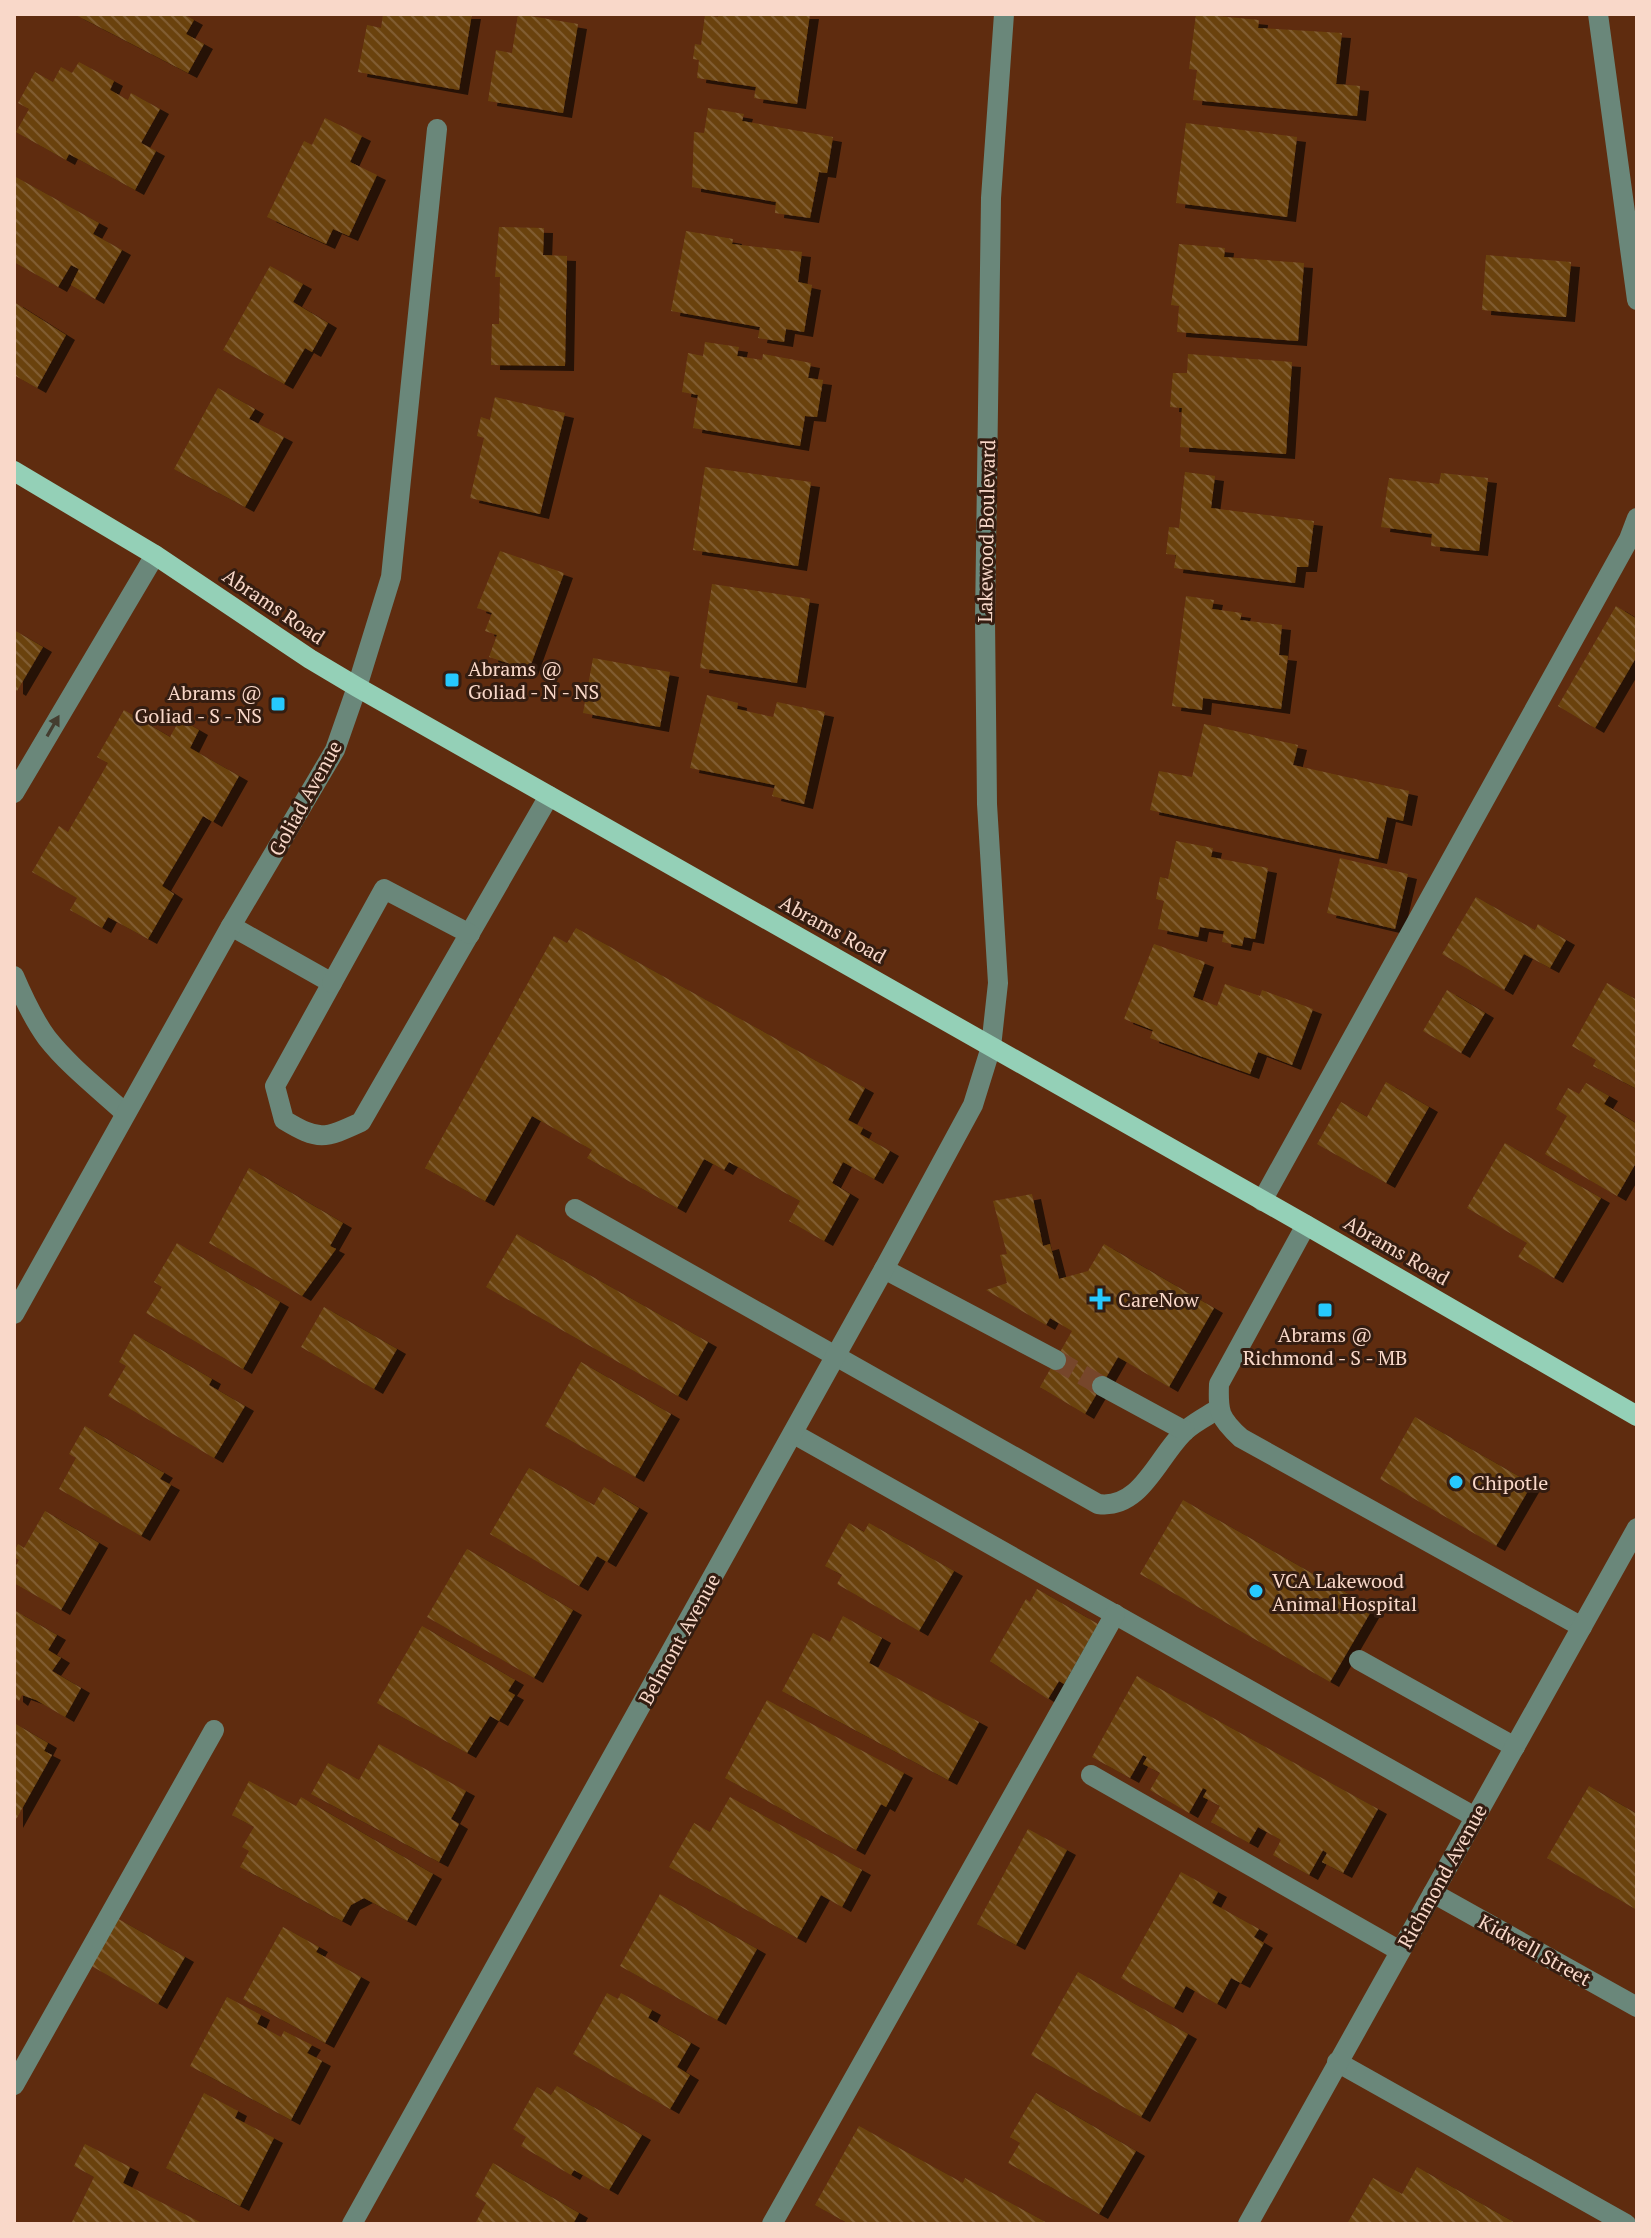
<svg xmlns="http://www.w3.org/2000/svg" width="1651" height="2238" viewBox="0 0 1651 2238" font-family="'PT Serif',serif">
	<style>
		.building { fill: url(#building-back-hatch); filter: url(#shadow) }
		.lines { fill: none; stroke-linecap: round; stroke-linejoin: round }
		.minor-tunnel { stroke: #76462b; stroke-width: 20; stroke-dasharray: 20 10; stroke-linecap: butt }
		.minor { stroke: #6a877a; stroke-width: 20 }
		.major { stroke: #94d0b7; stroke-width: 20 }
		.oneway { fill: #443d30 }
		.poi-dot { fill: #26c9fe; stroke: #341d11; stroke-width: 3 }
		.labels { text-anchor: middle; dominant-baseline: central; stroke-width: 6; stroke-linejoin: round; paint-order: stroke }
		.street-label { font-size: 20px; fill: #f9d8c9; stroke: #341d11 }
		.poi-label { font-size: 20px; fill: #f9d8c9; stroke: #341d11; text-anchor: start }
	</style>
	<defs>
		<pattern id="building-back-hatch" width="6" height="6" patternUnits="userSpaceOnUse" patternTransform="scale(2)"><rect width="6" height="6" fill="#6b4310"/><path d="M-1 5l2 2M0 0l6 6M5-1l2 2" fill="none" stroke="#815d31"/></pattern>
		<filter id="shadow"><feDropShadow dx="9" dy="5" stdDeviation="0" flood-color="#0009"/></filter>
	</defs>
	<rect width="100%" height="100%" fill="#5f2c0f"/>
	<g class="building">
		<polygon points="74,14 183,14 194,20 186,34 204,44 188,73"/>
		<polygon points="383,14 472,14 459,90 358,72 367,25 381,28"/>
		<polygon points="518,14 578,24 563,113 488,101 496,50 512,53"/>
		<polygon points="718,14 810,14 797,104 754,98 756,87 697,78 699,60 693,59 695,44 701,45 705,15 718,17"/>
		<polygon points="1196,14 1259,20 1258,28 1342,33 1336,84 1360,86 1357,116 1193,100 1197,70 1189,69"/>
		<polygon points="79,62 114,81 110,90 128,100 131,93 160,109 141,143 156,151 135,190 69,154 66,160 16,132 29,109 18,103 35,72 53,82 61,67 72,73"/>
		<polygon points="708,108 744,114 742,121 833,137 827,173 819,172 810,218 775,213 776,202 692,187 694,132 704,133"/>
		<polygon points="325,118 362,136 350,162 377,175 349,236 333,229 326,244 267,217 304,141 312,145"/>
		<polygon points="1186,123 1297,137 1287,217 1176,203"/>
		<polygon points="14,176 99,223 93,234 122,250 95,299 71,285 79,269 71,265 58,287 14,262"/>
		<polygon points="499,227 544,228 543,255 567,256 565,366 491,365 492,324 499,324 500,277 495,277"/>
		<polygon points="686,231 733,239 732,244 802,252 798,282 812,285 804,332 786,329 784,342 758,338 760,327 671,311"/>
		<polygon points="1179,244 1225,248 1224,257 1304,263 1298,341 1177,332 1179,306 1171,305"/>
		<polygon points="1486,255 1571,262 1566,317 1482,310"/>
		<polygon points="270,266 303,284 293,302 328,323 312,352 305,348 284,384 223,350"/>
		<polygon points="14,302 66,335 37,388 14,375"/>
		<polygon points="705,342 739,347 737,356 762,360 763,354 811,363 808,378 823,380 817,417 805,416 800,446 693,428 698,395 682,392 688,353 703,356"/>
		<polygon points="1188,354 1292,362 1286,454 1180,447 1182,408 1170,407 1173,373 1187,373"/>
		<polygon points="218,388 255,409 249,419 284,437 245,507 174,469"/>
		<polygon points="495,397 565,413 540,514 470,498 484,438 477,436 481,417 490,420"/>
		<polygon points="705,467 811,482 798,566 693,550"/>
		<polygon points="1185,472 1215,476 1211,508 1314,521 1308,567 1297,567 1295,583 1174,568 1176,555 1166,554 1169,527 1179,528"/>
		<polygon points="1441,473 1488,478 1479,551 1431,546 1432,534 1381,527 1389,478 1439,484"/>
		<polygon points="500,551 564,573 529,670 489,657 497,635 485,631 492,613 477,608"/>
		<polygon points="712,584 810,599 797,683 700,668"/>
		<polygon points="1186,596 1214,600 1212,609 1242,613 1240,620 1282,625 1279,655 1288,656 1281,709 1203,698 1202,710 1172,706"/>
		<polygon points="1616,606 1637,619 1637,656 1595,728 1558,706"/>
		<polygon points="14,630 43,647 17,691 14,689"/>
		<polygon points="593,658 670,672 660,727 583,713"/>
		<polygon points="707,695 738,703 737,709 773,717 777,702 825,712 804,804 772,796 775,785 690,768"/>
		<polygon points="124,710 170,737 180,719 199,730 190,748 239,776 213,822 203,816 162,886 174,894 148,939 108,917 102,928 70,910 77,898 32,872 59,826 68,832 108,763 97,757"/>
		<polygon points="1204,724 1298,745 1293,765 1409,791 1403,821 1387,817 1378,859 1150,810 1159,771 1192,777"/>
		<polygon points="1176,841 1213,848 1211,857 1268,868 1255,939 1244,937 1242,946 1222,942 1224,931 1200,927 1198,937 1158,929 1164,901 1156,899 1160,877 1168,879"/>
		<polygon points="1340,858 1408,874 1395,929 1327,913"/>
		<polygon points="1476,897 1535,930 1538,924 1566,940 1550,968 1524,954 1504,990 1442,954"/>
		<polygon points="576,928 865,1088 848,1120 863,1128 860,1134 890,1151 874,1179 843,1162 832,1183 850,1194 824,1241 789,1221 800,1201 729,1162 724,1170 704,1159 677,1208 587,1158 592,1150 532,1116 485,1201 425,1168 554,936 567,943"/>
		<polygon points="1154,944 1205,962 1193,997 1217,1006 1225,984 1260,996 1262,990 1313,1009 1292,1065 1258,1052 1250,1074 1150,1038 1153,1030 1124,1019"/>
		<polygon points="1607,983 1637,1000 1637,1089 1593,1066 1596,1060 1572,1046"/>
		<polygon points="1447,990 1485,1013 1461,1053 1423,1031"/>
		<polygon points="1386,1082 1429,1107 1386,1183 1317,1144 1341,1102 1367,1117"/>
		<polygon points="1586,1083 1609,1096 1604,1104 1637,1124 1637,1161 1617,1196 1545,1154 1567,1116 1556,1109 1568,1088 1579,1094"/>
		<polygon points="1505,1143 1601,1198 1554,1278 1518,1257 1527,1243 1467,1208"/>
		<polygon points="249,1168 343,1223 330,1246 336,1249 302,1296 209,1243"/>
		<polygon points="1032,1194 1043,1246 1050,1244 1059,1279 1088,1271 1104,1244 1214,1308 1169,1387 1118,1357 1085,1414 1040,1387 1072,1331 1050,1318 1046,1325 986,1290 1007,1283 1000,1255 1007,1254 993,1201"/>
		<polygon points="517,1234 708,1342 678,1396 486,1287"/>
		<polygon points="177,1243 280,1302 243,1369 146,1313 162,1287 154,1282"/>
		<polygon points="324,1307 397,1349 374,1389 301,1347"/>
		<polygon points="134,1334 212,1379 209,1385 245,1406 214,1458 108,1396 126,1366 119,1362"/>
		<polygon points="581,1362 671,1414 635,1477 545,1426"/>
		<polygon points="1415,1417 1532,1484 1496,1546 1380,1479"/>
		<polygon points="85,1426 164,1473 160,1479 171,1485 141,1536 59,1489 76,1458 69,1454"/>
		<polygon points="529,1468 594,1505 604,1487 639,1508 607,1562 597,1556 579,1586 490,1534"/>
		<polygon points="1183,1500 1373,1608 1330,1682 1140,1574"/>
		<polygon points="45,1511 99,1543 61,1610 14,1583 14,1569 19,1560 14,1557 14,1552 18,1544 24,1548"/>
		<polygon points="849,1523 864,1532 869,1523 954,1571 919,1631 837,1584 842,1575 825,1566"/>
		<polygon points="467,1549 573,1610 534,1678 427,1617"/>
		<polygon points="1037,1589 1098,1624 1064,1684 1059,1681 1048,1699 990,1661 1026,1599 1030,1602"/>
		<polygon points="14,1610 57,1635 48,1650 61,1658 52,1671 81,1688 65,1717 36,1700 22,1695 19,1701 14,1697"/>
		<polygon points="843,1616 882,1638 869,1663 979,1722 948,1780 782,1691 813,1633 830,1642"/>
		<polygon points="422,1626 515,1680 508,1691 515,1695 499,1721 490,1716 467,1753 377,1703"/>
		<polygon points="1137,1676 1378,1809 1343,1873 1322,1862 1327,1853 1323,1850 1309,1875 1273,1855 1281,1840 1258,1827 1249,1843 1211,1822 1220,1806 1203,1797 1207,1790 1203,1788 1189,1813 1150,1790 1160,1773 1143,1764 1147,1757 1143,1755 1130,1778 1092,1757"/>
		<polygon points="767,1700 904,1773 886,1807 881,1804 856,1850 725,1778"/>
		<polygon points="14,1723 48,1743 44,1751 52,1755 14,1823"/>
		<polygon points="379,1744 466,1791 451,1819 459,1824 439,1862 311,1794 328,1763 359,1780"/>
		<polygon points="249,1781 296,1806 301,1797 433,1874 407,1921 364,1898 351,1905 342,1921 240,1867 249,1851 242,1847 254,1827 232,1815"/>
		<polygon points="1589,1786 1637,1814 1637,1910 1547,1858"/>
		<polygon points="730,1797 862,1870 842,1907 821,1895 797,1938 669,1867 694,1823 710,1832"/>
		<polygon points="1028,1829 1067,1850 1016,1945 977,1924"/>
		<polygon points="1181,1872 1218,1892 1212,1903 1259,1929 1254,1937 1264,1943 1241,1983 1231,1978 1217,2004 1186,1986 1174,2008 1121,1978"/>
		<polygon points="660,1894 757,1949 717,2020 620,1966"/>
		<polygon points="115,1917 185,1957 158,2004 88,1964"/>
		<polygon points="283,1927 319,1947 316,1952 361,1977 325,2043 243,1999"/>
		<polygon points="1078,1972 1188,2034 1141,2117 1031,2055"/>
		<polygon points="607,1993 618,1999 621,1993 652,2010 648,2018 691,2043 677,2067 690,2075 670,2109 573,2054"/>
		<polygon points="227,1997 261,2015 257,2024 281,2037 284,2031 312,2045 307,2053 322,2061 291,2120 190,2066"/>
		<polygon points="557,2086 642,2135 609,2190 574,2170 571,2175 521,2146 526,2137 513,2129 537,2087 551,2095"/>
		<polygon points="204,2093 238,2111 235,2118 274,2138 240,2206 166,2168"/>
		<polygon points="1036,2093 1136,2151 1099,2214 1008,2163 1020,2143 1010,2137"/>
		<polygon points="859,2126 963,2183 965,2178 1049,2224 849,2224 815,2205"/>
		<polygon points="85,2144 130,2167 123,2183 204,2224 71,2224 94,2177 74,2166"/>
		<polygon points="493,2163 579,2213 573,2224 475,2224 486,2203 475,2196"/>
		<polygon points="1417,2167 1517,2224 1347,2224 1373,2178 1402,2194"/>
	</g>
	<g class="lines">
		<polyline class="minor-tunnel" points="1056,1360 1102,1386"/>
		<g class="minor">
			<polyline points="1598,14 1637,300"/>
			<polyline points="14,793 155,555"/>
			<path d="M231 926 332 983 275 1086 284 1120C319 1141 324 1139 361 1122L549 796"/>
			<path d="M14 976C23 997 33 1019 47 1038 69 1066 99 1089 125 1113"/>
			<polyline points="332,983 384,889 470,934"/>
			<polyline points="1262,1201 1629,539 1637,518"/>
			<path d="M575 1209 1098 1504C1142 1510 1158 1455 1186 1430 1195 1422 1207 1416 1218 1409"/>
			<path d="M1306 1225 1219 1384C1218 1412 1219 1418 1241 1438L1582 1627"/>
			<polyline points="884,1269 1056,1360"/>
			<polyline points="14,1314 231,926 335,750 357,687 391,577 437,129"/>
			<polyline points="1102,1386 1185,1431"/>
			<polyline points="794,1434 1475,1817"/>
			<polyline points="1359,1660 1515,1747"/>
			<polyline points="1091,1775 1400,1951"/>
			<polyline points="1433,1893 1637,2007"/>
			<polyline points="1337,2062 1626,2224"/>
			<polyline points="14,2085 214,1730"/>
			<polyline points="352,2224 884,1269 973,1105 991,1047 998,983 987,804 985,619 991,198 1004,14"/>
			<polyline points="772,2224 1115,1614"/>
			<polyline points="1248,2224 1637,1528"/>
		</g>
		<polyline class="major" points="14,471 155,555 310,659 357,687 1306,1225 1637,1416"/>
	</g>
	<defs><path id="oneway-solid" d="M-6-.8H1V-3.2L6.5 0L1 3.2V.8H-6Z" transform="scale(2)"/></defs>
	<use class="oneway" href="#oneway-solid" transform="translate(53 726) rotate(-60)"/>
	<g class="poi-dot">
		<rect x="444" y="672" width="16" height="16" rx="4"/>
		<rect x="270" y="696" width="16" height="16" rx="4"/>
		<path d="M1096 1287h8v8h8v8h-8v8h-8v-8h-8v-8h8z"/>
		<rect x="1317" y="1302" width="16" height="16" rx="4"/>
		<circle cx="1456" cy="1482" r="8"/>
		<circle cx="1256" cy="1591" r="8"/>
	</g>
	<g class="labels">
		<g class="street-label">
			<text transform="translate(986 531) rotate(-89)">Lakewood Boulevard</text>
			<text transform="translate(274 606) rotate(34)">Abrams Road</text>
			<text transform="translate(305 798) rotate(-61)">Goliad Avenue</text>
			<text transform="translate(833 929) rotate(29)">Abrams Road</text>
			<text transform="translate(1397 1250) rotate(30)">Abrams Road</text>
			<text transform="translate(679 1639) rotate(-61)">Belmont Avenue</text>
			<text transform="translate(1442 1876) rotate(-61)">Richmond Avenue</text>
			<text transform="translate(1535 1950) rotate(29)">Kidwell Street</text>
		</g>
		<g class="poi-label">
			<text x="468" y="668">Abrams @<tspan x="468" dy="23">Goliad - N - NS</tspan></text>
			<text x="262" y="692" text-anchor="end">Abrams @<tspan x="262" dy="23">Goliad - S - NS</tspan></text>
			<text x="1118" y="1299">CareNow</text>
			<text x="1325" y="1334" text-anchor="middle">Abrams @<tspan x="1325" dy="23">Richmond - S - MB</tspan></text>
			<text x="1472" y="1482">Chipotle</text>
			<text x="1272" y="1580">VCA Lakewood<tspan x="1272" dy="23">Animal Hospital</tspan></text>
		</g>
	</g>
	<rect width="1651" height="2238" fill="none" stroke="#f9d8c9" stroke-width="32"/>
</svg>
